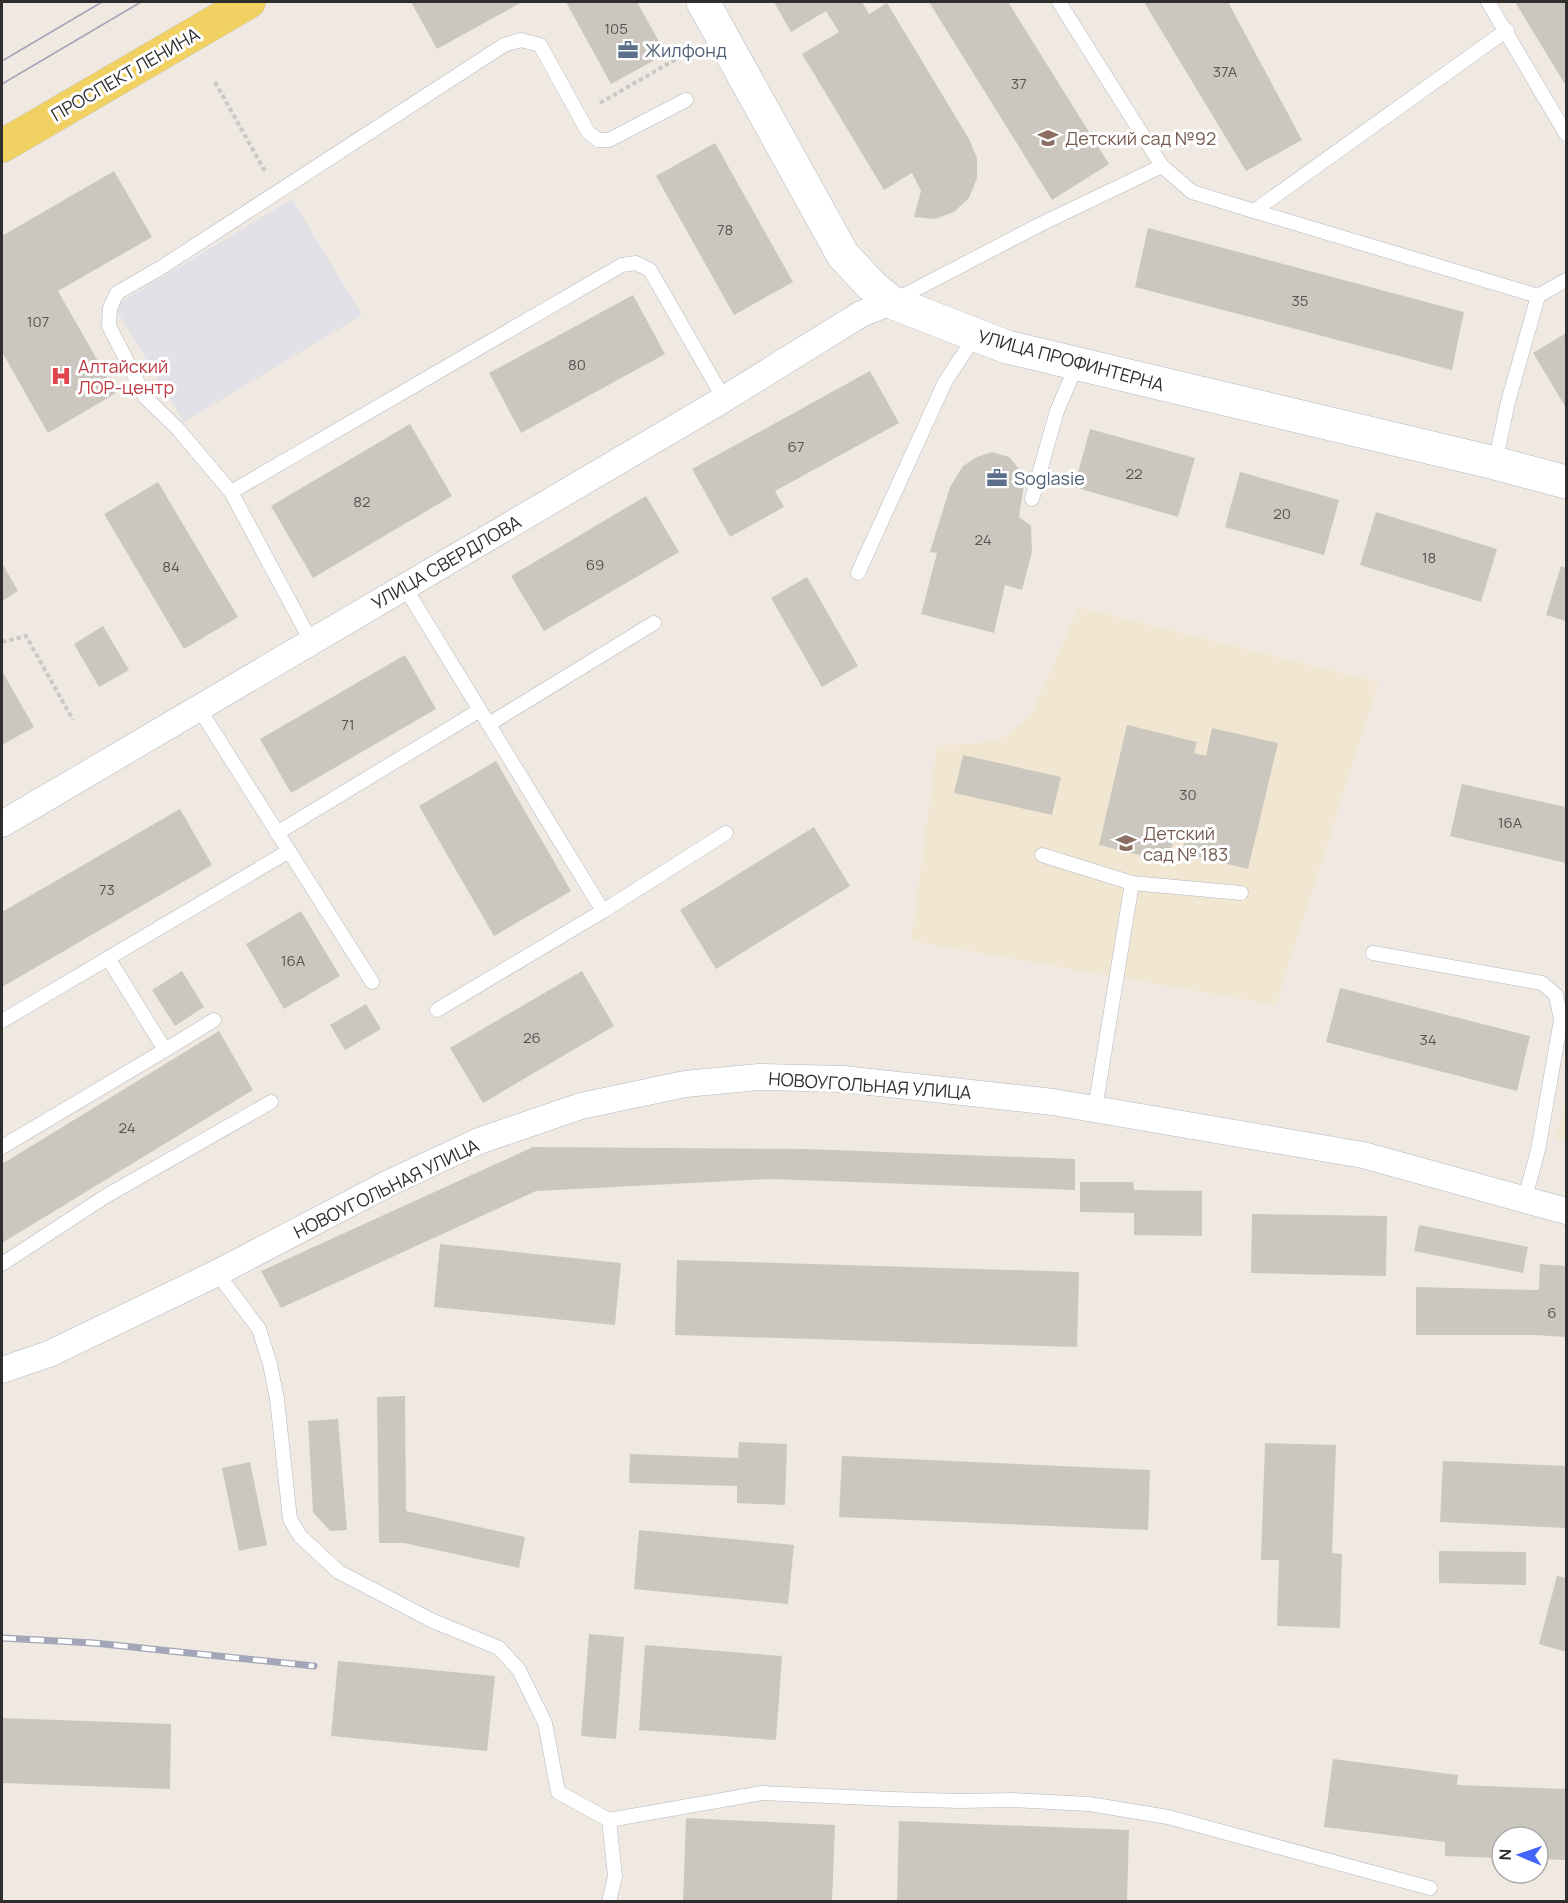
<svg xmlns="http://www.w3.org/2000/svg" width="1568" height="1903" viewBox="0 0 1568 1903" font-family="Manrope,sans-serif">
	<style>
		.industrial { fill: #e3e1e8 }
		.education { fill: #f0e6d1 }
		.building { fill: #cbc7bf }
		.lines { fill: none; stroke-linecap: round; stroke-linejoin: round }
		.service-casing { stroke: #b4b7c1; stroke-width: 15 }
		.minor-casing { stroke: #b4b7c1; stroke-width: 27 }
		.tertiary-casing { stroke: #b4b7c1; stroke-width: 34 }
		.primary-casing { stroke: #c9c9c9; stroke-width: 34 }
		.path { stroke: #c9c9c9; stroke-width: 4; stroke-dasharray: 4.5 3; stroke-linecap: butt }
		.service { stroke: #fff; stroke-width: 14 }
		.minor { stroke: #fff; stroke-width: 26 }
		.tertiary { stroke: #fff; stroke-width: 33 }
		.primary { stroke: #f2d163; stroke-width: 33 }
		.tram { stroke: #a3a6b8; stroke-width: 1.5 }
		.rail-casing { stroke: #a3a6b8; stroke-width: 7 }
		.rail { stroke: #fff; stroke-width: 4.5; stroke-dasharray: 14; stroke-linecap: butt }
		.labels { text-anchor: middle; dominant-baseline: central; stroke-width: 6; stroke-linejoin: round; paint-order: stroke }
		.number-label { font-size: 15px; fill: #555452 }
		.service-label { font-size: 18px; fill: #4e5e75; stroke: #fff; text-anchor: start }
		.street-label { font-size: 18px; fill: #2e2e2e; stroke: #fff }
		.education-label { font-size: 18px; fill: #785e54; stroke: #fff; text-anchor: start }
		.health-label { font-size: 18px; fill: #be3a42; stroke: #fff; text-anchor: start }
	</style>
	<rect width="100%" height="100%" fill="#efe9e1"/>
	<polygon class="industrial" points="292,199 362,315 184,422 114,306"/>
	<g class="education">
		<polygon points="1079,607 1379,682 1276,1005 911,941 937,746 998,741 1031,715"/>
		<polygon points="1566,1095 1566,1142 1556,1139"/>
	</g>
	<g class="building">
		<polygon points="411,2 522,2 437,49"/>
		<polygon points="566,2 637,2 666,54 611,84"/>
		<polygon points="774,2 862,2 869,14 887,3 969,139 977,158 977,178 969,198 954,212 935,219 914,217 921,191 912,173 884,190 802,54 839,32 826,11 791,32"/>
		<polygon points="929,2 1008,2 1109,164 1052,200"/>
		<polygon points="1144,2 1228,2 1302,140 1246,171"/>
		<polygon points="1515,2 1566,2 1566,86"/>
		<polygon points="715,143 793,282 734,315 656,176"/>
		<polygon points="114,171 152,237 58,291 116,393 48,433 2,352 2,236"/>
		<polygon points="1148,228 1464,312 1452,370 1135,287"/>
		<polygon points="633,295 665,354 521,433 489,373"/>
		<polygon points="1566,333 1566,405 1565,406 1533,353"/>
		<polygon points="870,371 899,423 775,491 784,507 730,537 692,469"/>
		<polygon points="410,424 452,496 313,578 271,506"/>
		<polygon points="1090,429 1195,458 1178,517 1074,487"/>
		<polygon points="992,452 1009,457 1019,469 1024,484 1019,517 1031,526 1032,552 1022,590 1005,585 994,633 921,614 937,553 930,552 950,487 963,466 977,457"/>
		<polygon points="1240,472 1339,500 1324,555 1225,527"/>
		<polygon points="158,482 238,617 184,649 104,514"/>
		<polygon points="646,496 679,552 544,631 511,576"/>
		<polygon points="1376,512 1497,549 1481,602 1360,565"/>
		<polygon points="2,563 18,591 2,601"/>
		<polygon points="1561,566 1566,568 1566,621 1546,615"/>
		<polygon points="807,577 858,666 822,687 771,598"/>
		<polygon points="103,626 129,670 99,687 74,644"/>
		<polygon points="405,655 436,709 291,793 260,739"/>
		<polygon points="2,671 34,727 2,745"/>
		<polygon points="1127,725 1197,742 1194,753 1206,756 1212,728 1278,743 1248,869 1182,853 1186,836 1175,833 1168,862 1099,845"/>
		<polygon points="963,755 1061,777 1052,815 954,793"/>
		<polygon points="496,761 571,891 494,936 419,806"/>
		<polygon points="1462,784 1566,807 1566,863 1450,836"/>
		<polygon points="180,809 212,865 2,987 2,912"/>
		<polygon points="814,827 850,886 716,969 680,910"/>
		<polygon points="301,911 340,976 284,1009 246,944"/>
		<polygon points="182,971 204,1007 175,1026 152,990"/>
		<polygon points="582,971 614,1026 483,1103 450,1048"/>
		<polygon points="1340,988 1530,1036 1517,1091 1326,1042"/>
		<polygon points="366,1004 381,1029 345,1050 330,1025"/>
		<polygon points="219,1031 253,1090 2,1243 2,1164"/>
		<polygon points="533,1147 806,1149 1075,1159 1075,1190 771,1179 536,1191 281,1308 261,1271"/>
		<polygon points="1080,1182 1133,1182 1134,1190 1202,1191 1202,1236 1134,1235 1134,1213 1080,1212"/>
		<polygon points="1252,1214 1387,1216 1386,1276 1251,1273"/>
		<polygon points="1419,1225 1528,1247 1523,1273 1414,1251"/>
		<polygon points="440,1244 621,1263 615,1325 434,1307"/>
		<polygon points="677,1260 1079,1272 1077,1347 675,1335"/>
		<polygon points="1540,1264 1566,1266 1566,1337 1535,1335 1416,1335 1416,1287 1539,1290"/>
		<polygon points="405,1396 406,1511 525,1537 519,1568 404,1543 379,1543 377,1397"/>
		<polygon points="338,1419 347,1530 330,1531 313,1512 308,1421"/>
		<polygon points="739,1442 787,1444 785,1505 737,1503 737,1486 629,1483 630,1454 738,1458"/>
		<polygon points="1265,1443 1336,1445 1332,1553 1342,1554 1340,1628 1277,1626 1279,1560 1261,1560"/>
		<polygon points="842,1456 1150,1470 1148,1530 839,1517"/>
		<polygon points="1443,1461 1566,1466 1566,1528 1440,1522"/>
		<polygon points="250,1462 267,1545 239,1551 222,1468"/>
		<polygon points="639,1530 794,1545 788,1604 634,1589"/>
		<polygon points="1439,1551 1526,1552 1526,1585 1439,1583"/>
		<polygon points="1557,1576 1566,1578 1566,1652 1539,1644"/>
		<polygon points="589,1634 624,1637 616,1739 581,1736"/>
		<polygon points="645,1645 782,1656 776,1740 639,1730"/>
		<polygon points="338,1661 495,1676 487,1751 331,1736"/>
		<polygon points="2,1718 171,1724 170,1789 2,1783"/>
		<polygon points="1333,1759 1458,1775 1457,1785 1566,1789 1566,1860 1538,1859 1538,1837 1502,1837 1502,1858 1445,1856 1445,1842 1324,1827"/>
		<polygon points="686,1818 835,1825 832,1902 683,1902"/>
		<polygon points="899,1821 1129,1830 1127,1902 897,1902"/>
	</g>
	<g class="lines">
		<g class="service-casing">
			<g id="service">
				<polyline points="1059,2 1162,166"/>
				<polyline points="1488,2 1566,134"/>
				<polyline points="1254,211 1538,296"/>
				<polyline points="895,300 1041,224 1162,166 1192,192 1254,211 1507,30"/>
				<polyline points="1495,463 1508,402 1538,296 1566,280"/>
				<polyline points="231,492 622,265 636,263 650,270 724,399"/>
				<polyline points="1032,499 1057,411 1077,364"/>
				<polyline points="858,573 945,382 975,336"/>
				<polyline points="404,586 603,911 437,1010"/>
				<polyline points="311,641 231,492 177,428 145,397 109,326 110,308 117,293 162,267 504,45 521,40 540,45 588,132 598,140 609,140 686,100"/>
				<polyline points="489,724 654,623"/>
				<polyline points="277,833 480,710"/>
				<polyline points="289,851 372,982"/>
				<polyline points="1042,855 1132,883 1241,893"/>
				<polyline points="603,911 726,833"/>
				<polyline points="1373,953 1542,983 1556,995 1561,1020 1538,1150 1525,1198"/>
				<polyline points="2,1021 289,851 198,707"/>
				<polyline points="165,1050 214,1020"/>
				<polyline points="1095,1109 1132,883"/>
				<polyline points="2,1147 165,1050 108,958"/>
				<polyline points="2,1264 106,1196 271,1102"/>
				<polyline points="217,1273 259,1329 270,1364 277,1399 290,1519 300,1536 339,1572 433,1621 499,1648 519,1670 545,1723 558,1792 609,1820 762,1793 892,1799 959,1801 1013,1800 1089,1804 1168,1817 1430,1888"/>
				<polyline points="609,1820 615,1876 609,1902"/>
			</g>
		</g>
		<g class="minor-casing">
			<g id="minor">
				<polyline points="2,824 724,399 861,314 891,302"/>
				<polyline points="2,1370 49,1354 217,1273 389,1183 479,1141 581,1106 685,1084 759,1077 843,1079 1053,1102 1363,1155 1566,1211"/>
			</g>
		</g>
		<g class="tertiary-casing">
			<polyline id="tertiary" points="703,2 843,255 871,285 891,302 1007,347 1495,463 1566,482"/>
		</g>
		<g class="primary-casing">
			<polyline id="primary" points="2,146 249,2"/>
		</g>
		<g class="path">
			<polyline points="215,82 266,173"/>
			<polyline points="600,103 685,54"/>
			<polyline points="2,642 26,636 73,720"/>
		</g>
		<use href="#service" class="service"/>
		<use href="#minor" class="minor"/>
		<use href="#tertiary" class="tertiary"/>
		<use href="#primary" class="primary"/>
		<g class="tram">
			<polyline points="2,61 102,2"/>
			<polyline points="2,84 141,2"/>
		</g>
		<g class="rail-casing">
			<polyline id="rail" points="2,1638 94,1643 314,1666"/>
		</g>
		<use href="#rail" class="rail"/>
	</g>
	<defs>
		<g id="office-bare" transform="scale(1.62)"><path d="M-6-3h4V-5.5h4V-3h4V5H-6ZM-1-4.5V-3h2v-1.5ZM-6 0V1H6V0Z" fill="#5c6f8a" stroke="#fff" stroke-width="2.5" paint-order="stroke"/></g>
		<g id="school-bare" transform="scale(1.62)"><path d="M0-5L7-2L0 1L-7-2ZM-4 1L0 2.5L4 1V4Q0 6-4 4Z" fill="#8d6e63" stroke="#fff" stroke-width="2.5" paint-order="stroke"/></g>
		<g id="hospital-bare" transform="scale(1.62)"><path d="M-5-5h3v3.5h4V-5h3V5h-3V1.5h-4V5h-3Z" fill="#e0444e" stroke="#fff" stroke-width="2.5" paint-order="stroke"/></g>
	</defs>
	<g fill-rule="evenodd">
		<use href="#office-bare" x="628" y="50"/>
		<use href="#school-bare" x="1048" y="138"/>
		<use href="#hospital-bare" x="61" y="376"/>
		<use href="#office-bare" x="997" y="478"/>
		<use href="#school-bare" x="1126" y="843"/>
	</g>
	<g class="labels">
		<g class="number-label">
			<text x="616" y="28">105</text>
			<text x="1225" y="71">37А</text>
			<text x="1019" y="83">37</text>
			<text x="725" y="229">78</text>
			<text x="1300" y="300">35</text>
			<text x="38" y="321">107</text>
			<text x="577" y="364">80</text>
			<text x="796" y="446">67</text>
			<text x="1134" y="473">22</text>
			<text x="362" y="501">82</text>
			<text x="1282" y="513">20</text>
			<text x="983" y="539">24</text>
			<text x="1429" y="557">18</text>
			<text x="595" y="564">69</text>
			<text x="171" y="566">84</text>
			<text x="348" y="724">71</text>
			<text x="1188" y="794">30</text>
			<text x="1510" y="822">16А</text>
			<text x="107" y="889">73</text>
			<text x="293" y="960">16А</text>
			<text x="532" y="1037">26</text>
			<text x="1428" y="1039">34</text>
			<text x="127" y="1127">24</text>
			<text x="1552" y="1312">6</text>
		</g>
		<g class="service-label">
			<text x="645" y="50">Жилфонд</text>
			<text x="1014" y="478">Soglasie</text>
		</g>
		<g class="street-label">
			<text transform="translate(125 74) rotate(-30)">ПРОСПЕКТ ЛЕНИНА</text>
			<text transform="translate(1071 360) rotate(15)">УЛИЦА ПРОФИНТЕРНА</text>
			<text transform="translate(446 562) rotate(-30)">УЛИЦА СВЕРДЛОВА</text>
			<text transform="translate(870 1085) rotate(4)">НОВОУГОЛЬНАЯ УЛИЦА</text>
			<text transform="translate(386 1188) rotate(-26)">НОВОУГОЛЬНАЯ УЛИЦА</text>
		</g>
		<g class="education-label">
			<text x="1065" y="138">Детский сад №92</text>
			<text x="1143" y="833">Детский<tspan x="1143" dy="21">сад № 183</tspan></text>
		</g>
		<g class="health-label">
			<text x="78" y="366">Алтайский<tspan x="78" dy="21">ЛОР-центр</tspan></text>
		</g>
	</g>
	<rect width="1568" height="1903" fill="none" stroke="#2e2e2e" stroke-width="6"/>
	<g transform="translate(1520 1855) rotate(272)"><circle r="28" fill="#ffffff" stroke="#ababab" stroke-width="1.5"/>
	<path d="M0-4.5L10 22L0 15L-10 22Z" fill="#4264fb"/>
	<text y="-9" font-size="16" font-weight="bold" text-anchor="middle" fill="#2e2e2e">N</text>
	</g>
</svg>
